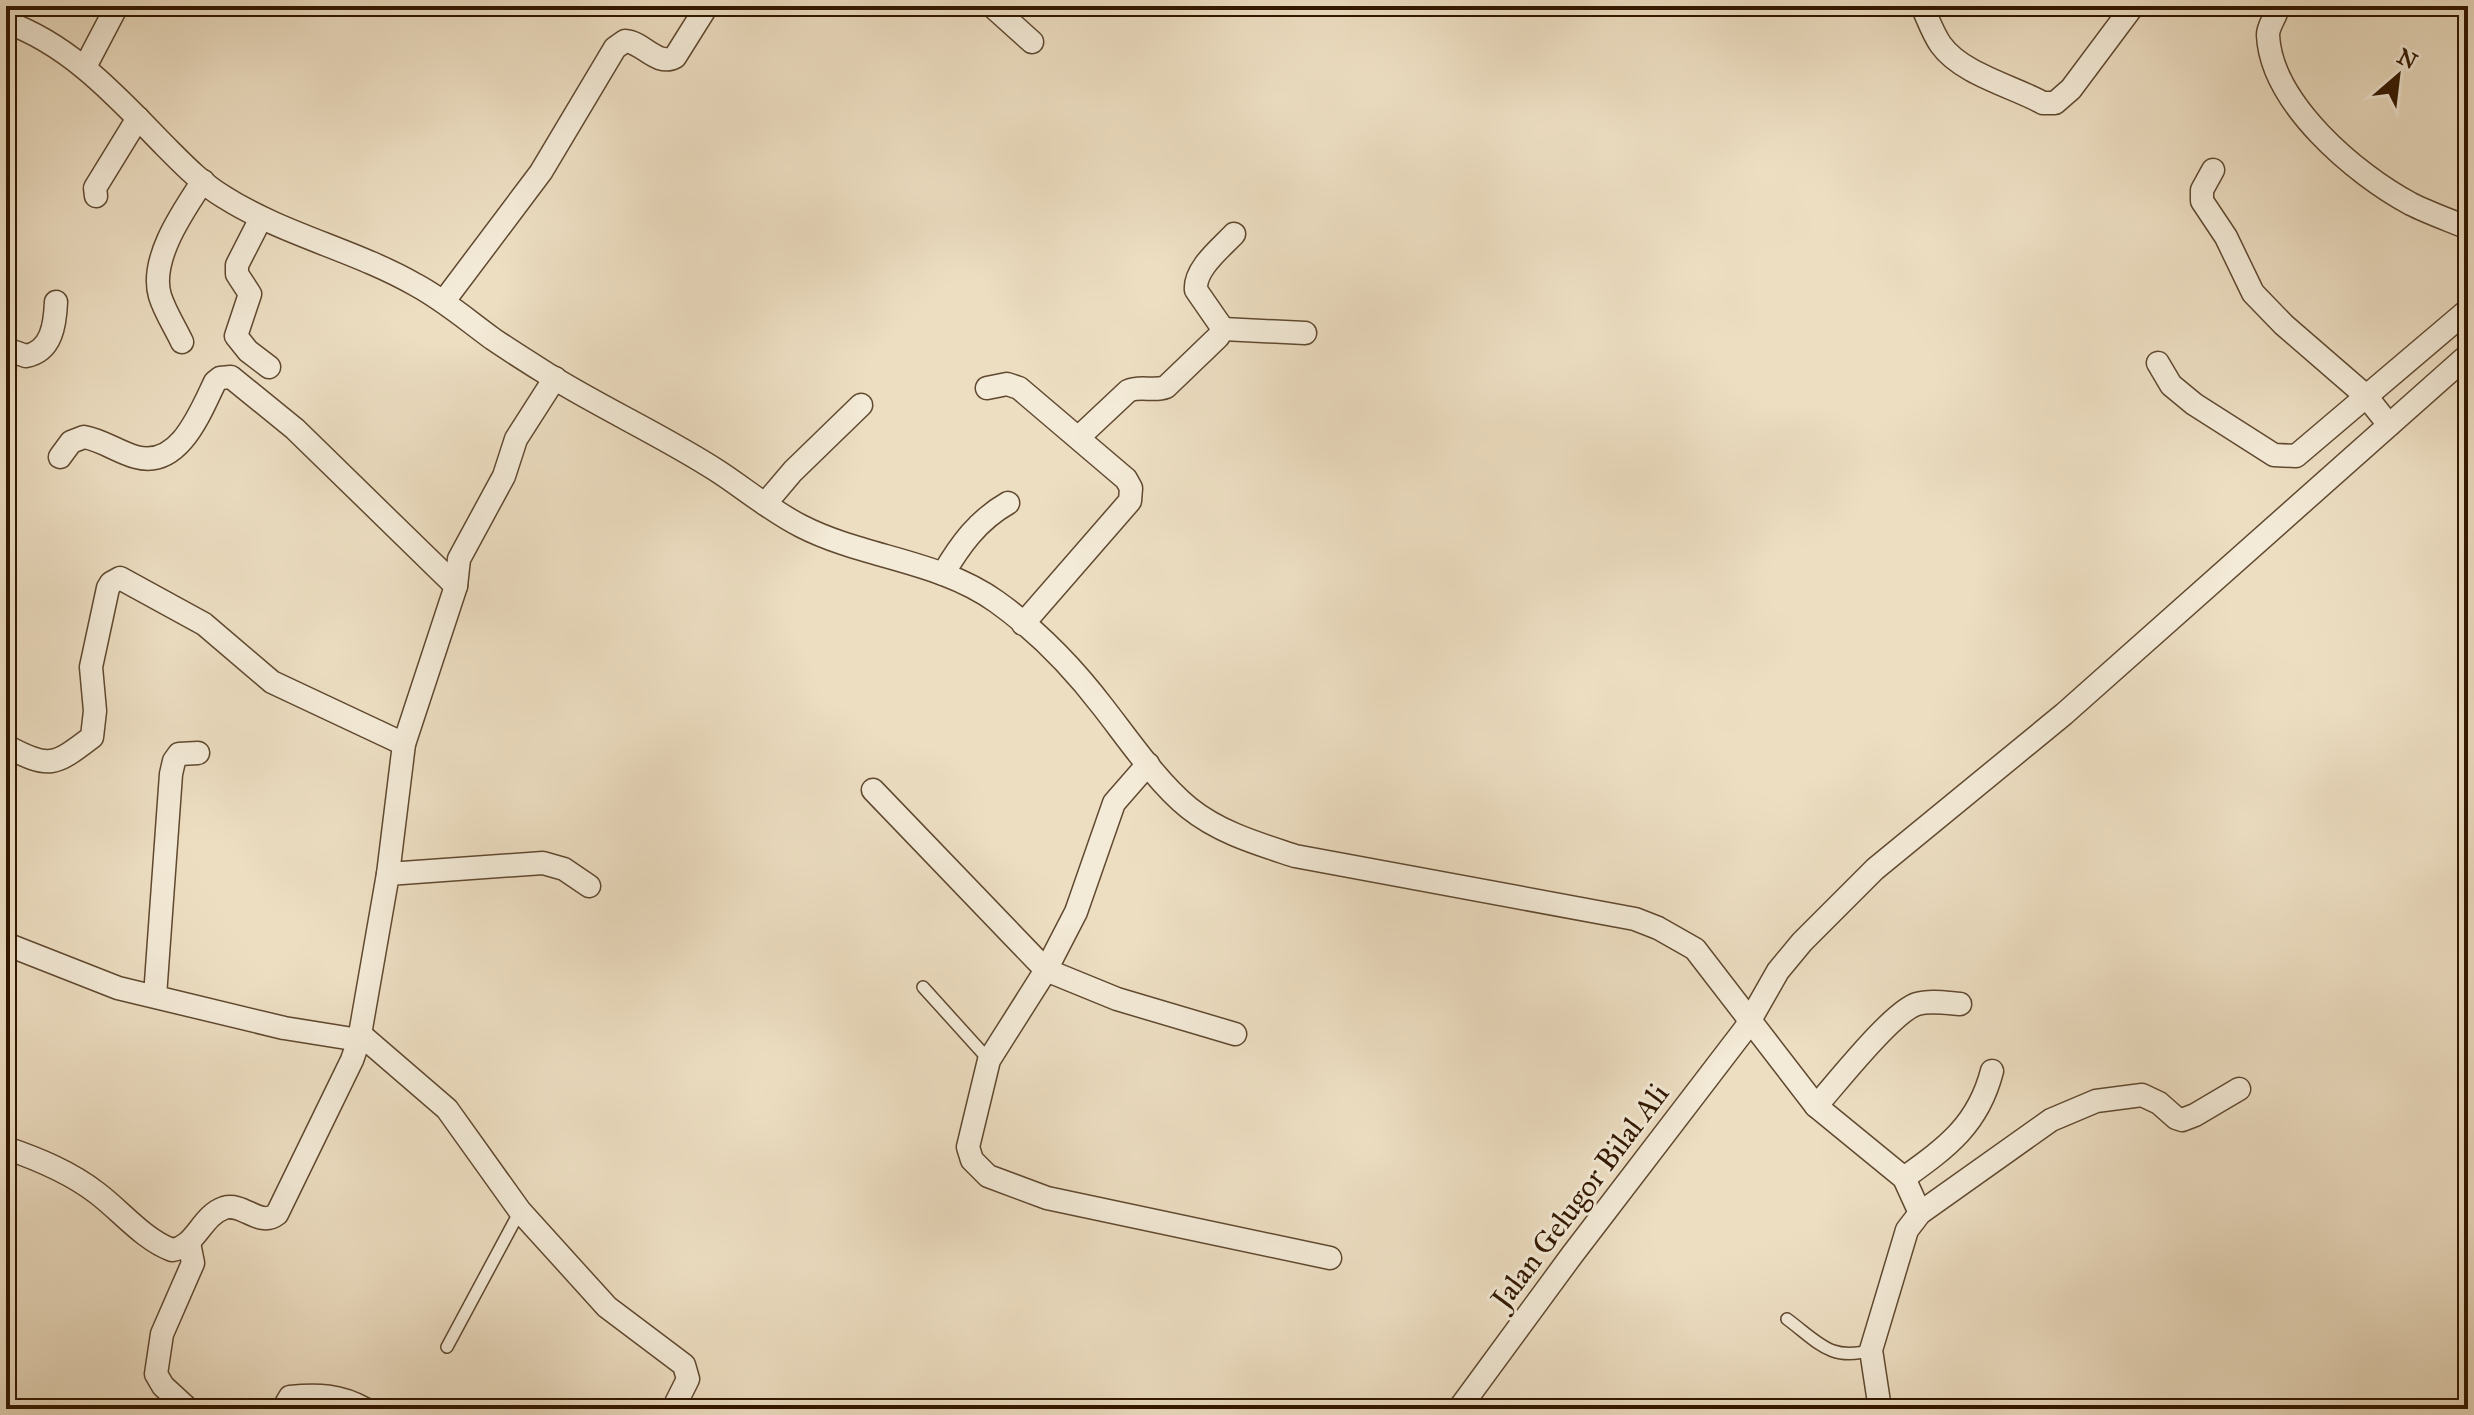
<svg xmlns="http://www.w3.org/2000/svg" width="2474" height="1415" viewBox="0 0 2474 1415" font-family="'IM FELL Great Primer',serif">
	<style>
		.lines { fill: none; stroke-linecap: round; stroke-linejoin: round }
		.lane-casing { stroke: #604930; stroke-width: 14 }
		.street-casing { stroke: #604930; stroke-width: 25 }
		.lane { stroke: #f3ead7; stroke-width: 11 }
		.street { stroke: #f3ead7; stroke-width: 22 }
		.labels { text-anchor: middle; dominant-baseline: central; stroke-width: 6; stroke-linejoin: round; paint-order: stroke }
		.street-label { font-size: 30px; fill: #311700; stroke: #f3ead7 }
	</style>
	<rect width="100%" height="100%" fill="#eddec2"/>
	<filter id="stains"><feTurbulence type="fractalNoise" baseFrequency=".0025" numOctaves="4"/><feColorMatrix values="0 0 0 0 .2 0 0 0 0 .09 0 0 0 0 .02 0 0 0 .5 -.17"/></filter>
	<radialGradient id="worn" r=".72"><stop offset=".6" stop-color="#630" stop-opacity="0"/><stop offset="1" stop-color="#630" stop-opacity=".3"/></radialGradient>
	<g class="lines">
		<g class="lane-casing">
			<g id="lane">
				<polyline points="923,987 989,1060"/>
				<path d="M1787 1319C1818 1342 1831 1362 1871 1350"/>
				<polyline points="447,1347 520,1211"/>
			</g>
		</g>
		<g class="street-casing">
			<g id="street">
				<polyline points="992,6 1032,42"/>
				<path d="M1922 6C1928 19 1933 34 1941 45 1962 74 2012 86 2043 103H2055L2071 89 2133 6"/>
				<path d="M2278 6C2277 16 2268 25 2268 35 2271 103 2355 174 2411 204 2429 213 2449 220 2468 228"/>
				<path d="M6 22C71 45 118 98 165 146 183 164 202 184 224 197 284 235 355 250 416 285 444 300 467 320 493 339 512 352 533 365 552 377 606 410 663 436 716 470 744 488 771 511 801 526 863 558 939 560 997 602 1036 630 1074 669 1103 707 1128 739 1158 783 1189 808 1220 833 1259 844 1295 856L1635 919 1658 928 1695 949 1816 1106 1904 1178 1920 1213"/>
				<polyline points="85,67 117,6"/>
				<polyline points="2213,170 2202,190 2202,201 2226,237 2253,293 2284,325 2366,396 2389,425"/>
				<polyline points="96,196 95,188 138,118"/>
				<polyline points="261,218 237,265 237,274 250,294 236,336 248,351 269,367"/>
				<path d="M444 301 541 172 615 48 625 41C643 42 657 67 675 57L707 6"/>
				<polyline points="1223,329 1305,333"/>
				<path d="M182 342C175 327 165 312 160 296 149 259 184 210 203 181"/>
				<path d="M6 349 26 356C52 351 55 324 56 302"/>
				<polyline points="2158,363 2171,385 2194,404 2274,455 2296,456 2468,310"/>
				<polyline points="987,388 1007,384 1019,388 1126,479 1131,488 1130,501 1023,624"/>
				<path d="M1079 437 1128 391C1141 385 1153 392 1166 387L1218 337 1223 329 1196 290C1194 269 1221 248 1234 234"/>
				<path d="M60 457 71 442 84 437C102 440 118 452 136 457 179 469 200 413 215 382L220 378 231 377 295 429 456 586"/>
				<polyline points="765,504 793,471 861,405"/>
				<path d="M943 574C960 545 978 520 1008 503"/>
				<path d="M6 746C50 769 54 766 92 737L95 711 91 667 108 588 111 583 120 578 204 624 272 682 404 744"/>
				<polyline points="1148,764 1114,803 1076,912 1046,970 989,1060 968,1147 972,1160 988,1176 1047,1198 1330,1258"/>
				<polyline points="873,790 1046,970 1117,999 1235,1034"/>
				<polyline points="388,874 404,744 456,586 459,559 504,476 516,439 555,378"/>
				<polyline points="6,944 118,988 284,1028 359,1040"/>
				<polyline points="155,996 171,774 174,761 179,754 198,753"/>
				<polyline points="360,1034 447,1109 520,1211 607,1307 684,1365 688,1379 673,1409"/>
				<path d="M1816 1106C1836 1084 1892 1012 1917 1004 1930 1000 1947 1003 1960 1004"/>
				<path d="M6 1148C38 1159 70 1172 97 1193 121 1211 143 1239 172 1250 196 1247 201 1216 224 1208 244 1202 259 1228 277 1214L352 1060 359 1040 388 874 543 863 564 869 589 886"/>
				<path d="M1904 1178C1947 1147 1978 1125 1992 1071"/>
				<polyline points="188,1409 163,1386 156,1374 162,1334 193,1263 189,1243"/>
				<path d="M283 1409 290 1397C318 1394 340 1395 365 1409"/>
				<polyline points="1459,1409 1572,1255 1745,1029 1778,971 1802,942 1875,869 2064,714 2468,355"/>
				<polyline points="1880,1409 1871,1350 1907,1230 1920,1213 2051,1120 2096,1101 2142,1095 2159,1103 2176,1118 2182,1120 2195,1115 2239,1089"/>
			</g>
		</g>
		<use href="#lane" class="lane"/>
		<use href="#street" class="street"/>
	</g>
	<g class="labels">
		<g class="street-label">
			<text transform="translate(1580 1196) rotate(-53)">Jalan Gelugor Bilal Ali</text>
		</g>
	</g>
	<rect width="2474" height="1415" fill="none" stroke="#eddec2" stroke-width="32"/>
	<rect x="8" y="8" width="2458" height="1399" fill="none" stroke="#311700" stroke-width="4"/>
	<rect x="16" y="16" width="2442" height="1383" fill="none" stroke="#311700" stroke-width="2"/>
	<g transform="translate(2398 76) rotate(28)" stroke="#f3ead7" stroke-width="6" paint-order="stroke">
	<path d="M0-6L14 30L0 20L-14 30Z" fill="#311700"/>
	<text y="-12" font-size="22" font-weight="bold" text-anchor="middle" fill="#311700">N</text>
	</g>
	<rect width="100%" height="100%" filter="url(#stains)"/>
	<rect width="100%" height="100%" fill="url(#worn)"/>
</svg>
